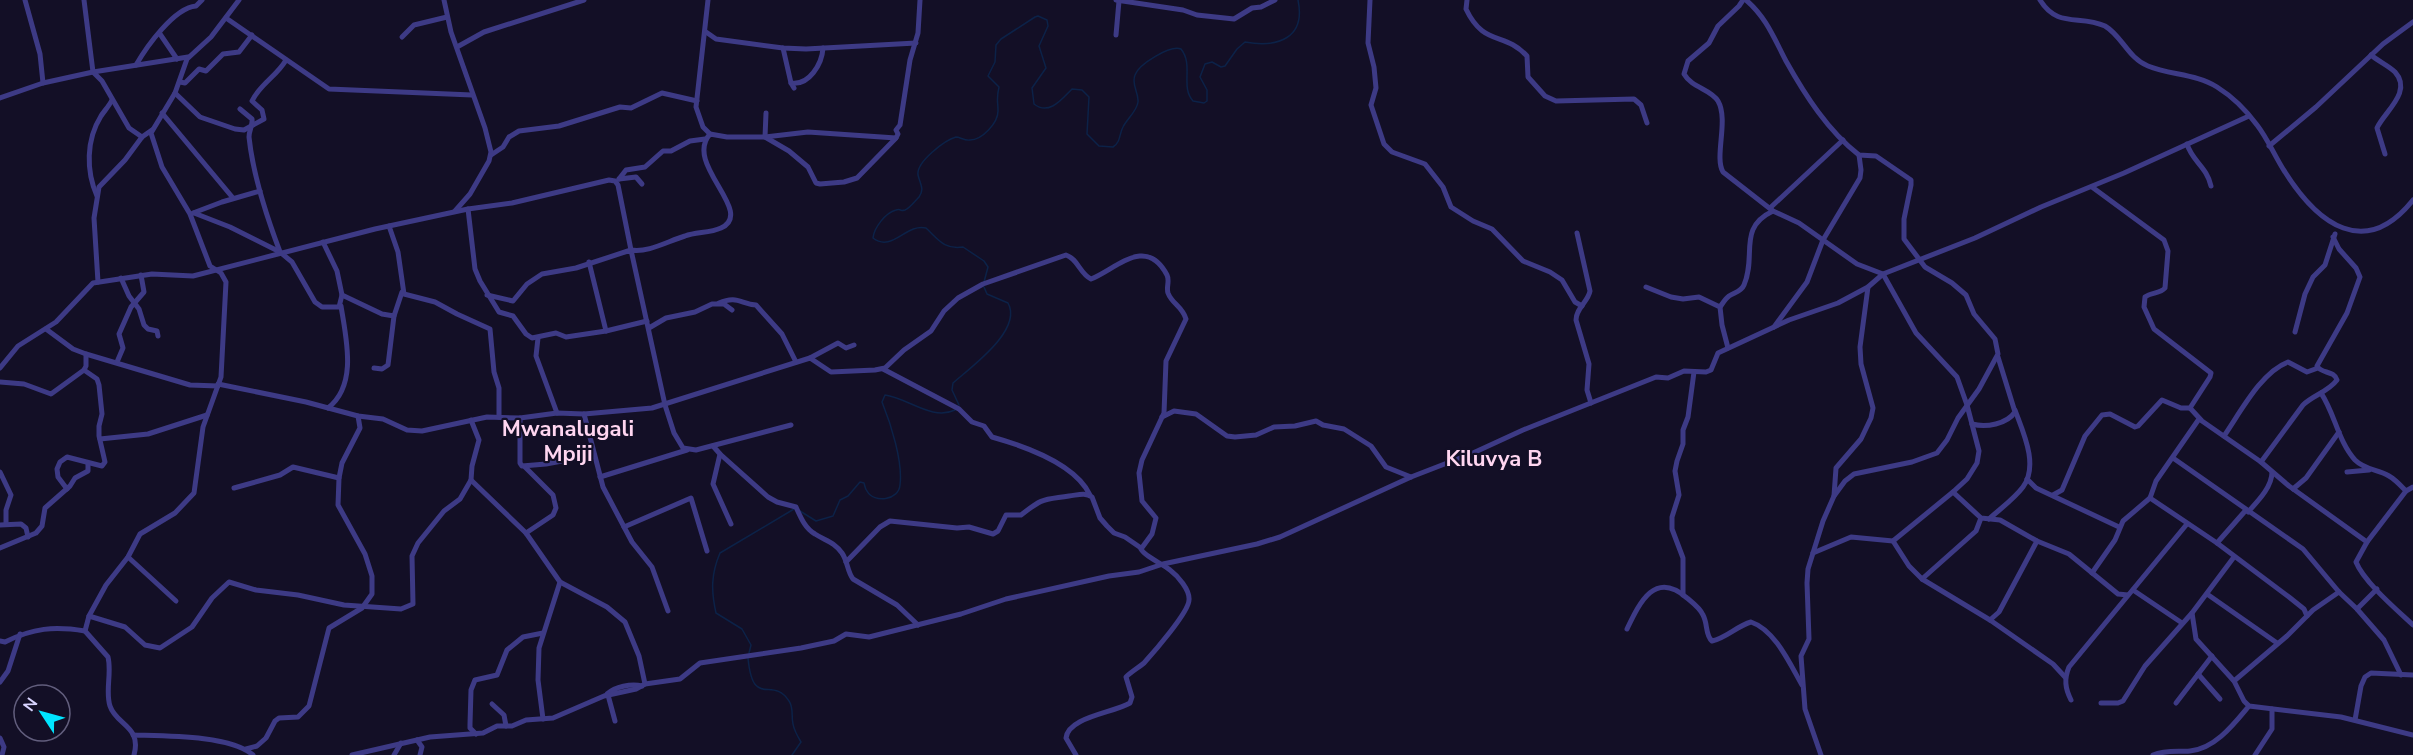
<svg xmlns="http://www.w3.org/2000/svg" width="2413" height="755" viewBox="0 0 2413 755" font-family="'Nunito Sans',sans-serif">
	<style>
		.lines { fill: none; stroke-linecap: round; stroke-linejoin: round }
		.stream { stroke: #0c2248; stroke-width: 1.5 }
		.minor { stroke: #3d3a85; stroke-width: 5 }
		.labels { text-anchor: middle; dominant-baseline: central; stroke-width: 4.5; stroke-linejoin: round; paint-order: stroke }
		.quarter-label { font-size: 22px; font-weight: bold; fill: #ffd6f0; stroke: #130f26 }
	</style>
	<rect width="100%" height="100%" fill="#130f26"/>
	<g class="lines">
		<g class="stream">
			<path d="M984 282 988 267 984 261 963 247C944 250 938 239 926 228 906 223 892 253 873 238 874 228 885 213 896 210 902 208 898 212 905 210 910 208 915 201 919 197 925 189 920 184 918 175 916 162 945 140 956 137 960 137 965 141 970 140 982 140 998 123 998 111 998 100 996 100 999 87L988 76 995 62 996 45 1001 39 1035 17 1038 16 1047 20 1048 26 1039 46 1046 68 1032 88 1034 104C1049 116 1062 99 1072 89L1082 90 1089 97 1087 134 1099 146 1113 147C1121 142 1119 134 1123 127 1127 119 1137 111 1138 102 1139 93 1131 85 1135 75 1139 64 1170 45 1181 49 1194 65 1180 87 1193 101L1204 103 1207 101V90L1200 77 1205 64 1212 62 1221 67 1225 66 1237 49 1245 42C1278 48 1306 38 1298 0"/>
			<path d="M959 405 952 390 953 383C971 367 1023 330 1008 303L987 294 984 287"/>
			<path d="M800 511 816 521 833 516 840 500 848 496 860 482 864 483C865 486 865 489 867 491 874 504 899 500 900 485 903 462 891 424 882 402L885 395C908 398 932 421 955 410"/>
			<path d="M749 653 751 645 742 629 716 613C711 591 711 574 720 553L794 509"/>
			<path d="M748 658C753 710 772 675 789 701 794 708 791 716 793 724 794 730 798 737 801 742L792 755"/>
		</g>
		<g class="minor">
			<polyline points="25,0 40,54 43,83"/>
			<polyline points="84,0 93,72 102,81 129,128 142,137"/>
			<polyline points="444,0 451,32 485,128 491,152 489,161 470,194 455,211"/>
			<polyline points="708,0 696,107 703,127 710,134"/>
			<polyline points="1116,0 1183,10 1197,15 1234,19 1252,8 1261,7 1275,0"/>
			<polyline points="1370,0 1368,43 1374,67 1376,88 1371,105 1384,144 1392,152 1425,164 1443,187 1451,207 1473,221 1492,229 1523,261 1550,272 1562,280 1575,302 1582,306"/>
			<path d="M1467 0 1466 9C1484 47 1504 31 1527 56L1528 77 1545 96 1556 101 1634 99 1641 105 1647 123"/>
			<path d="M1743 0 1739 6 1718 26 1709 43 1688 61 1684 74C1692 88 1711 89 1718 101 1729 120 1714 157 1723 172L1773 211 1799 223 1857 264 1883 274 1916 333 1957 377 1967 405 1979 451 1977 463 1967 479 1953 492 1893 541 1851 537 1813 553"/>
			<path d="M1746 0C1766 17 1774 38 1786 61 1805 95 1828 131 1859 155L1876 156 1911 180V185L1904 219V239L1925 267 1952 283 1966 295 1974 314 1995 339 1998 354 1979 389 1958 418 1947 440 1937 453 1912 462 1854 474 1845 481 1834 496 1823 521 1808 569 1807 583 1809 639 1801 656 1805 709 1821 755"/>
			<path d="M2040 0C2058 29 2080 14 2105 26 2122 36 2128 58 2148 66 2170 75 2197 74 2217 87 2233 97 2246 110 2257 125 2268 139 2275 157 2285 172 2318 224 2365 260 2413 200"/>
			<polyline points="226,18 329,89 472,95"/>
			<polyline points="706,32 716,39 783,48 806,49 916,43"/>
			<polyline points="160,34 177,59"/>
			<polyline points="1116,35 1119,1"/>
			<polyline points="402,37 414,25 447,17"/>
			<polyline points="457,47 484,32 584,0"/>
			<polyline points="783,48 791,83 794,88"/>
			<path d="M2371 55C2378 61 2389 66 2395 72 2413 92 2384 112 2377 128L2385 154"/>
			<path d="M136 65C147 46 174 8 196 6L202 0"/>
			<polyline points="180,82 185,83 199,69 206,71 223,54 239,52 252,35"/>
			<path d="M791 83C809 86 822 64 823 48"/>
			<path d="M175 93 200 117 235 129 244 130 264 119 262 110 252 101C260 84 277 76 286 60"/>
			<polyline points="0,98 43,83 93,72 188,57"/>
			<path d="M240 109 252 119C253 125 249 130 249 137 253 176 266 215 280 252"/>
			<polyline points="162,113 233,198"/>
			<polyline points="766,113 765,137 789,151 808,167 816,183 820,184 844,182 857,178 896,138"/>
			<path d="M2187 144C2192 161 2207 167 2211 186"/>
			<polyline points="2269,146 2316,107 2383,44 2413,22"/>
			<polyline points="491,155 503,147 509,137 519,131 559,126 620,107 631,108 662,93 697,101"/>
			<polyline points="619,179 626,170 645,167 663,151 671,151 690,141 705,139"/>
			<polyline points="619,179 636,177 642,184"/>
			<path d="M97 196C86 171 86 140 101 116 105 110 109 106 112 100"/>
			<polyline points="1770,208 1843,140"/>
			<polyline points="468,209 475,269 480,281 499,312 513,316 526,334 532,338 556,333 566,337 606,331 647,321"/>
			<polyline points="193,213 222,202 260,191"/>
			<polyline points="194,213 230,227 280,252 292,262 315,302 322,307 339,307 342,295"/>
			<polyline points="389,226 398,252 404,294 435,302 457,314 490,329 494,372 499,388 499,417"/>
			<path d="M1577 233 1590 291C1588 302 1576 308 1576 320L1589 364 1587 390 1591 403"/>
			<polyline points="323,242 337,271 342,295 382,314 394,316 402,292"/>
			<polyline points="589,262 606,331"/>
			<polyline points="121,278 129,296 139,309 144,325 148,329 157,331 158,336"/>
			<polyline points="98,282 94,218 99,187 125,160 142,137 152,130"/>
			<polyline points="1646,287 1671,297 1683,299 1699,297 1720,307 1722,325 1728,348"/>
			<polyline points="487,295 513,301 527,284 542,274 576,268 631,250 665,405 674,433 683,448 696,450 791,425"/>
			<path d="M719 303C737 295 741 304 756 305L782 334 796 362"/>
			<path d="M1720 307C1723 303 1725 299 1729 296 1735 292 1741 292 1744 285 1757 255 1737 228 1773 211"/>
			<polyline points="1774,327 1807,282 1823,240 1860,178 1861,170 1859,155"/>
			<polyline points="649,328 666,318 695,312 712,304 724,304 732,310"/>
			<polyline points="46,329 73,349 86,354 190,385 218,386"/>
			<polyline points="2295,332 2305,294 2313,277 2325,265 2335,234"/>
			<polyline points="538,338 536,356 557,413"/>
			<polyline points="810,358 838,343 846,348 854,345"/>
			<polyline points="117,362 123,348 119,334 131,307 144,292 141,275"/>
			<path d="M0 368 18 346 56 322 93 283 152 274 193 276 375 229 468 209 512 203 609 180 615 181 618 185 631 250C648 253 668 241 685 236 696 232 710 233 721 228 756 212 683 164 710 134L727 137H765L808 132 896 138 898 134 896 130 900 125 910 60 918 33 920 0"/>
			<polyline points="374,368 382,369 388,365 394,316"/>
			<path d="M883 369 959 409 972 422 984 426 992 437C1024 446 1075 463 1090 495"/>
			<polyline points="0,382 24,384 51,394 84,370 86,366 86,354"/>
			<path d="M218 384 306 402 358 416 383 419 407 430 422 431 487 417 520 418 557 413 584 414 652 408 810 358 831 372 875 370 885 368 904 350 931 331 944 311 958 298 983 284 1066 255C1078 259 1080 274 1091 279 1116 269 1146 235 1167 275 1170 281 1166 287 1168 293 1172 304 1182 306 1186 319L1166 361 1164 413 1142 460 1139 473 1142 501 1156 518 1152 534 1141 549C1144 556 1163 564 1170 570 1178 576 1190 590 1189 600 1189 612 1153 653 1144 663 1138 668 1131 672 1126 677L1132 697 1130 703C1113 713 1068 717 1066 738L1076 755"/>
			<path d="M2321 393C2335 414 2338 441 2355 460 2365 470 2377 469 2389 476 2396 480 2401 486 2406 491L2413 487"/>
			<path d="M328 408C358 385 346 338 341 306"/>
			<polyline points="2190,408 2202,421 2261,462 2289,486 2367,542"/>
			<polyline points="584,414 603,487 632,542 652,567 668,611"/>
			<polyline points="1162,417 1174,411 1196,414 1227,436 1235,437 1256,435 1274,427 1295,426 1316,421 1323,425 1344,429 1371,446 1386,467 1411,477"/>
			<polyline points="520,418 520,463 522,466 546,464 594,455"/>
			<path d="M1972 424C1986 428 2007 424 2015 412L1998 357"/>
			<path d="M2224 436C2240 413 2261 372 2288 362L2307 372 2318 368"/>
			<polyline points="100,439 148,434 207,415"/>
			<polyline points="713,446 720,454 713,484 731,524"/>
			<path d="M720 454 768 497 777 502 796 507C801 518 805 528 815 534 826 541 834 542 842 553 848 562 847 571 853 579L897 605 918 625"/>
			<polyline points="2173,458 2303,549 2339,592 2357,609 2384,640 2401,675"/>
			<path d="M2261 462 2303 405C2313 395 2328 392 2337 380 2334 370 2321 374 2317 366L2347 313 2360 277 2356 268 2339 249 2333 237"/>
			<polyline points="525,467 553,495 556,508 553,515 526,533"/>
			<polyline points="0,472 11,495 6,510 6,523"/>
			<polyline points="2347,472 2369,470"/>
			<polyline points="600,477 687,450"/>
			<polyline points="2027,479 2036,488 2119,527"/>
			<polyline points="471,480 526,533 560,582 607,607 625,622 639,656 645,684"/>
			<polyline points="234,488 280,475 293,467 339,478"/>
			<polyline points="67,489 58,477 57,469 60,462 67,457 102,466 105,462 99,436 99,426 102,414 99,385 97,379 84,370"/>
			<polyline points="2293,489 2306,478 2339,432"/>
			<path d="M2406 491 2367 542 2356 562C2364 582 2397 610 2413 625"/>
			<polyline points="1953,492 1981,518 2000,520 2037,541 2069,554 2118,594 2128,595"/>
			<path d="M2053 495 2062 490 2085 436 2102 415 2110 414 2135 427 2138 426 2162 400 2181 408H2190L2210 377 2211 373 2154 329 2144 307 2145 297C2151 292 2160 294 2165 288L2168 251 2164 240 2092 187"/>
			<polyline points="1834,496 1836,468 1861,439 1871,418 1873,408 1861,364 1860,347 1868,287"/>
			<polyline points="2150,498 2217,543 2289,597 2304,609 2307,616"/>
			<path d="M2248 512C2258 501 2272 487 2272 472"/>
			<path d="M1989 519C2000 509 2014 499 2023 487 2039 465 2023 432 2015 410"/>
			<polyline points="0,525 21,524 26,528 28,537"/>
			<polyline points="624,527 691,498 707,551"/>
			<polyline points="1893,541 1909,566 1922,579 1990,620 2053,664 2065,677"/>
			<polyline points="2217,543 2246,510"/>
			<polyline points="0,548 36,533 42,526 45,508 70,486 75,478 88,471 88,463"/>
			<polyline points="128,557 176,601"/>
			<path d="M846 562 880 527 890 521 957 528 969 527 993 534 998 531 1006 515H1021C1044 497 1043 500 1069 496 1078 495 1085 492 1092 497L1100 518 1107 526 1114 533 1125 537 1141 548"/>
			<polyline points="2092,573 2115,540 2123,521 2150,498 2156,481 2199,419"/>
			<polyline points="1922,579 1976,531 1981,518"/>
			<polyline points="2133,590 2182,623"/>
			<polyline points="2207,594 2277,643"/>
			<polyline points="1683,595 1683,558 1672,529 1672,517 1679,495 1675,471 1677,461 1683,444 1683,430 1688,417 1694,372"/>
			<polyline points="2357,609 2377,589"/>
			<polyline points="2192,613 2196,639 2234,681 2244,701 2249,706 2341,717 2413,735"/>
			<polyline points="89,616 125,627 145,645 160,648 192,627 212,598 229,582 256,590 298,595 344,605 401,609 413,604 412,556 418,543 444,511 460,499 471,480 472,466 479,440 471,420"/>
			<polyline points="1990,620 1999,612 2037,541"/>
			<path d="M1627 629C1640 602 1655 570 1687 598 1693 603 1700 608 1703 615 1708 624 1705 635 1712 641 1726 638 1737 626 1751 622 1775 630 1790 664 1802 685"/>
			<path d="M0 641 5 642C33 628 54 626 85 631"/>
			<polyline points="2198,674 2220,699"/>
			<polyline points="2234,681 2287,636 2313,610 2339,592"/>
			<polyline points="0,682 8,671 20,634"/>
			<path d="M607 694C615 687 631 683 642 686"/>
			<polyline points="608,695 615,721"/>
			<path d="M2071 700C2065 688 2064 679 2069 667L2187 524"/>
			<polyline points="2101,703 2118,703 2123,701 2145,666 2192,613 2234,557"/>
			<polyline points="2176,703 2212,656"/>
			<polyline points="492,704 504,715 506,726"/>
			<polyline points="543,719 538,680 539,648 560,582"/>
			<polyline points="2355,720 2361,686 2365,677 2371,673 2413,675"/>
			<polyline points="476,734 470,728 470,724 471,690 475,680 497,675 507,650 523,637 543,633"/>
			<path d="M133 735C164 736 230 735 253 755"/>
			<polyline points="0,738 4,747 2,755"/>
			<polyline points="417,740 422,747 420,755"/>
			<polyline points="246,749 257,746 266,738 275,721 279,718 298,717 309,706 329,628 362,608 372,594 372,576 365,554 338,505 339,478 342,463 360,428 358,416"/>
			<path d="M134 755C142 726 116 725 110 706 105 691 112 673 108 657L85 631 89 616 106 585 128 557 140 534 175 513 194 493 203 427 221 377 226 282 221 273 210 266 190 214 162 167 151 133 175 93 187 59 211 37 239 0"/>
			<polyline points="352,755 430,737 483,733 497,726 512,726 526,720 553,718 604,696 636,689 645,684 680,679 700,663 801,648 834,641 846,634 869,637 961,614 1006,599 1109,576 1139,572 1163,564 1257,544 1280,537 1411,477 1473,453 1523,430 1656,377 1668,378 1684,371 1706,372 1711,370 1718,353 1789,320 1838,303 1868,287 1883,274 1975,238 2041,207 2124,173 2249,116"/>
			<polyline points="394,755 401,743"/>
			<path d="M2153 755C2165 750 2177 752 2190 751 2215 749 2234 724 2249 706"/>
			<polyline points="2255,755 2272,729 2272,709"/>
		</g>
	</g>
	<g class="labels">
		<g class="quarter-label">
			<text x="568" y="429">Mwanalugali<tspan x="568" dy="25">Mpiji</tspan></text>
			<text x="1494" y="459">Kiluvya B</text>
		</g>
	</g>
	<g transform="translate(42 713) rotate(306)"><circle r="28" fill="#130f26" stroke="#625e7d" stroke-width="1.5"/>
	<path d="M0-4.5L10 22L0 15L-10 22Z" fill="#00e5ff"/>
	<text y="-9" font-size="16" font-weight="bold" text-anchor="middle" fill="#d9d4ff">N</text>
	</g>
</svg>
